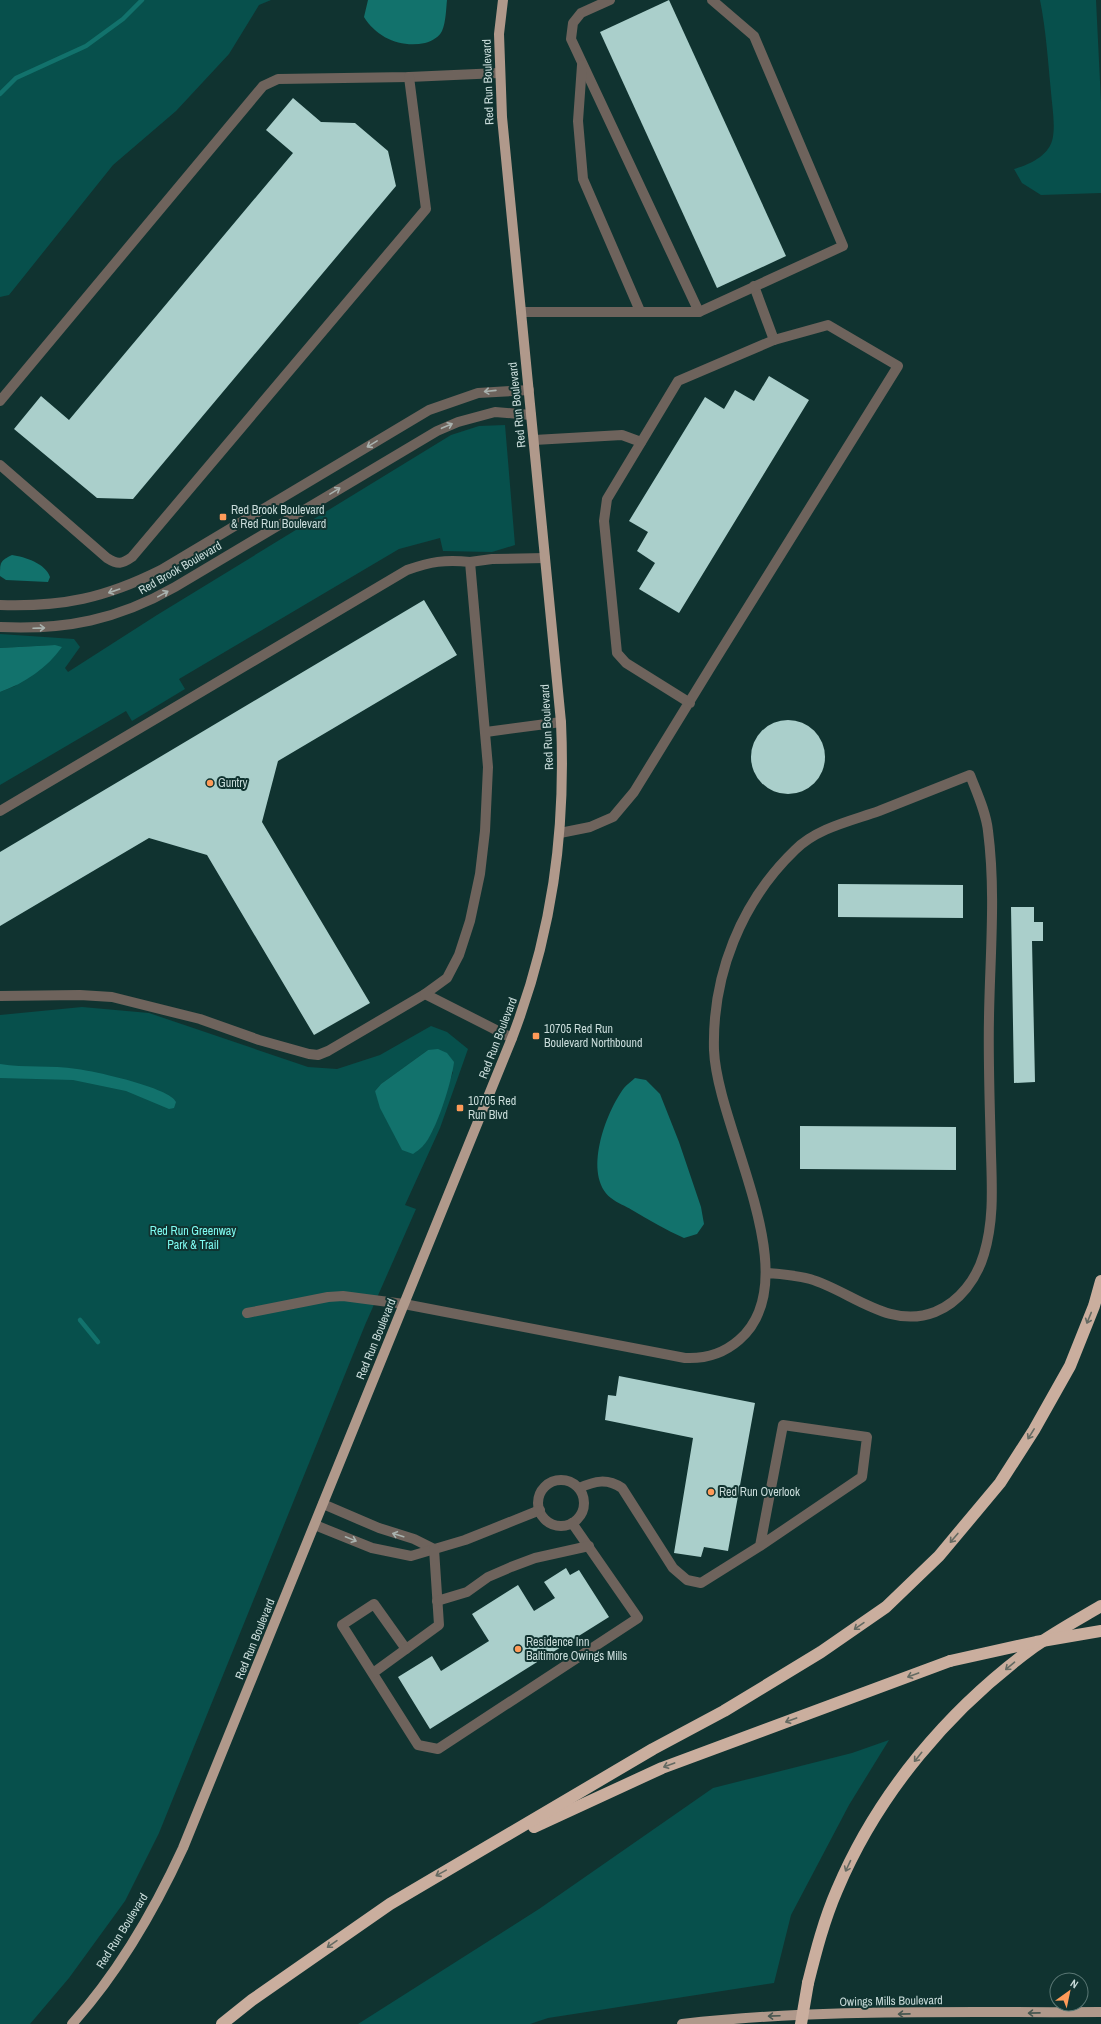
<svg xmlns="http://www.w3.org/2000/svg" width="1101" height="2024" viewBox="0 0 1101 2024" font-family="'Archivo Narrow',sans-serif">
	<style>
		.green { fill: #07504c; fill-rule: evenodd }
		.water { fill: #12726c }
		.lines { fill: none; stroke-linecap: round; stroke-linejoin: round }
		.stream { stroke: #12726c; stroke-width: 4.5 }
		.building { fill: #aacfcb }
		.minor { stroke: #6e635c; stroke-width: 10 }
		.major { stroke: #b0998b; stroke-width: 10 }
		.highway { stroke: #caae9e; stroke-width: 12 }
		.highway-bridge { stroke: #caae9e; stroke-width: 12 }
		.oneway { stroke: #a9b2ae }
		.oneway2 { stroke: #646a62 }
		.oneway3 { stroke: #485750 }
		.poi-dot { fill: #fe9b59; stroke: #103330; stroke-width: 1.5 }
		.labels { text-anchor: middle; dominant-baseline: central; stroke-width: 4; stroke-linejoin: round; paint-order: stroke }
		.street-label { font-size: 12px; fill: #c9dcda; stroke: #103330 }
		.poi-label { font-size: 12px; fill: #c9dcda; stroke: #103330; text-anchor: start }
		.park-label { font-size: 12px; fill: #7ffbf1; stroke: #103330 }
	</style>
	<rect width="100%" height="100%" fill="#103330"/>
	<g class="green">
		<polygon points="0,0 271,0 259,5 229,54 176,111 113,165 9,295 0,297"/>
		<path d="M1040 0H1096L1101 102V193L1041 195 1022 183 1014 169C1028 165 1047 157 1052 141 1056 128 1052 105 1051 92 1048 61 1046 30 1040 0Z"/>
		<polygon points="505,425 515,545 492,552 443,551 440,538 399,549 179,679 185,689 132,721 126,711 0,785 0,692 15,686 55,645 0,648 0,634 74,639 80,647 65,668 68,672 157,615 451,435 479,426"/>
		<path d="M82 1007 149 1013 308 1067 337 1069 380 1055 431 1026 447 1032 468 1049 440 1128 405 1205 416 1209 365 1325 159 1833 125 1901 69 1978 30 2024H0V1015ZM428 1050 453 1072 433 1130 423 1146 375 1091 381 1084Z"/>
		<polygon points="889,1740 849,1805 791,1915 774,1983 548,2018 530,2024 358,2024 539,1909 713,1788 852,1753"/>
	</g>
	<g class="water">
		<path d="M368 0H447C446 9 446 22 442 31 439 37 432 41 425 43 401 48 377 38 364 17Z"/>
		<path d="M12 555C25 557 45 563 50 577L48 582 6 580 0 576C0 562 0 561 12 555Z"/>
		<path d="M55 645 62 647C47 668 25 683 0 692V648Z"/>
		<path d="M438 1049 447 1053 454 1062C452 1081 436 1132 423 1146 420 1149 416 1152 413 1154L402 1150 380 1108 375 1091 381 1084 428 1050Z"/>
		<path d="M0 1064C25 1068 51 1065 77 1069 94 1071 171 1088 176 1102L174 1108 169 1109 126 1091 73 1080 0 1078Z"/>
		<path d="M635 1078 646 1080 660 1094 679 1142 701 1207 704 1224 697 1234 684 1238C666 1230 649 1220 632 1210 626 1206 617 1203 611 1198 582 1175 606 1112 624 1088 627 1084 632 1081 635 1078Z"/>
	</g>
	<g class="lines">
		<g class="stream">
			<polyline points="0,94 16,78 86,46 123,19 142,0"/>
			<polyline points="80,1320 98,1342"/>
		</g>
	</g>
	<g class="building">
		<polygon points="669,0 786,256 717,288 600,32"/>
		<polygon points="293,98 321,122 355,123 388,151 396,186 133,499 97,498 14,429 41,396 69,420 293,153 266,130"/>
		<polygon points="769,376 809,400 679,613 639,589 655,563 637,551 648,532 629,521 705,397 724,409 735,390 754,401"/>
		<polygon points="424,600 457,655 278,761 262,822 370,1003 314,1035 207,855 149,838 0,926 0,852"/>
		<circle cx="788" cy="757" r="37"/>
		<polygon points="838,884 963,885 963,918 838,917"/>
		<polygon points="1011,907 1034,907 1034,922 1043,922 1043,941 1032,941 1035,1082 1014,1083"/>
		<polygon points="800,1126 956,1127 956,1170 800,1169"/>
		<polygon points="619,1376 755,1403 728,1551 704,1547 701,1557 674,1553 693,1438 605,1420 608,1395 616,1396"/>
		<polygon points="566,1568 570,1575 579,1570 609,1617 430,1729 398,1677 432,1656 441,1671 489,1641 472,1614 518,1585 534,1611 555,1598 544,1582"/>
	</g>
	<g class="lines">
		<g class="minor">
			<polyline points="610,0 581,13 573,23 571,39 699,312"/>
			<polyline points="582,65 578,121 583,179 640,311"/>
			<polyline points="754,286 774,340"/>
			<polyline points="521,312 699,312 843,246 754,36 712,0"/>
			<polyline points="0,401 263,86 278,79 409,77 499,73"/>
			<polyline points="534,440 622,435 641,442"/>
			<path d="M0 465 107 558C118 565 122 564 132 557L426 209 409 77"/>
			<polyline points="470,562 492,559 545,558"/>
			<path d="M0 605C63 607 105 598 161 570L429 410 478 393 529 390"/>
			<path d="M0 627C66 630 117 620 175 587L437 431 458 422 495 412 531 415"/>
			<polyline points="486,732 561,722"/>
			<path d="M0 811 407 570C430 562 445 559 470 562L488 767 485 831 480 874 470 921 459 955 447 978 425 994 328 1051 318 1055 309 1054 259 1040 200 1019 112 997 80 995 0 996"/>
			<polyline points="560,833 590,827 613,817 634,792 712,665 898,366 828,325 774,340 678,381 607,499 604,521 617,653 626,663 690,703"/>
			<polyline points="425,994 512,1038"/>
			<path d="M247 1313 328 1297 343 1296 404 1304 685 1358C705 1359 723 1354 739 1340 810 1279 717 1129 714 1050 712 975 741 902 795 850 817 828 851 821 879 811 910 799 940 787 970 775 977 793 986 812 988 831 996 893 990 955 989 1017 988 1063 990 1109 991 1154 992 1188 994 1221 984 1254 977 1278 960 1302 935 1312 889 1330 851 1291 810 1279 795 1275 780 1274 766 1273"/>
			<circle cx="561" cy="1503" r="23"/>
			<path d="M579 1488C595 1481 607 1478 622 1488L673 1568 687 1580 701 1583 760 1546 862 1477 867 1437 783 1425 760 1546"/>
			<polyline points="323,1504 379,1528 414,1539 434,1549"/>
			<polyline points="315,1525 372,1548 411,1556 465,1540 540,1510"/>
			<polyline points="434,1549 439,1625 406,1649 374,1604 342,1625 418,1745 438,1749 638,1618 572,1523"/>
			<polyline points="437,1601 467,1592 488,1577 511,1567 535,1558 589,1546"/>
			<polyline points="373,1673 406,1649"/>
		</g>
		<g class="major">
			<path d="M72 2024C118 1973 154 1911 183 1848L512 1038C552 934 566 833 561 722L502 117 499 34 503 0"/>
			<path d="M682 2024C821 2008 962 2013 1101 2012"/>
		</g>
		<g class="highway">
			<polyline points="534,1827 662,1768 950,1661"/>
			<path d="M808 1983C816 1951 824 1920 837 1890 878 1793 949 1709 1034 1647 1055 1632 1079 1619 1101 1606"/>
			<polyline points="222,2024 252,2000 390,1904 653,1749 724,1711 821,1652 886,1607 939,1556 1000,1483 1034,1430 1070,1366 1094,1306 1101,1281"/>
		</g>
		<g class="highway-bridge">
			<polyline points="950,1661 1036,1642 1101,1631"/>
			<polyline points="801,2024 808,1983"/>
		</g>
	</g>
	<defs><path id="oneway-shaft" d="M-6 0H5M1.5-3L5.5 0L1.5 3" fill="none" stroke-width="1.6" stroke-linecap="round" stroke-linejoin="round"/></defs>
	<g class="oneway">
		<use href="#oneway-shaft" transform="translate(490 391) rotate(174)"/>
		<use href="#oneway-shaft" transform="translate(447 426) rotate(-23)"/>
		<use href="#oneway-shaft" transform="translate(372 444) rotate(149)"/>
		<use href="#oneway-shaft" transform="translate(335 491) rotate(-31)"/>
		<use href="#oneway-shaft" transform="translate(114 591) rotate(161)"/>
		<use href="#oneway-shaft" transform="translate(163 594) rotate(-29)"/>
		<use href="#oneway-shaft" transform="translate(39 628) rotate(-2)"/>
		<use href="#oneway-shaft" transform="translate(398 1535) rotate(-163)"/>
		<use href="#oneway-shaft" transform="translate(351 1539) rotate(22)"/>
	</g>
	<g class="oneway2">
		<use href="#oneway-shaft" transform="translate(1089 1318) rotate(112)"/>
		<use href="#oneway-shaft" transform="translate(1031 1434) rotate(122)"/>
		<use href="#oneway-shaft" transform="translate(954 1538) rotate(130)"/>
		<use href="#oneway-shaft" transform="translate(859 1626) rotate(145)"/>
		<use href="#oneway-shaft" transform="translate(1010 1666) rotate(140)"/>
		<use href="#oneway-shaft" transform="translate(913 1675) rotate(160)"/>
		<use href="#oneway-shaft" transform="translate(791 1720) rotate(160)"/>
		<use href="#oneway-shaft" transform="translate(918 1757) rotate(129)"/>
		<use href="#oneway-shaft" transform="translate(669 1765) rotate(160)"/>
		<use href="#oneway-shaft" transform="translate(848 1866) rotate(115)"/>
		<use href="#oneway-shaft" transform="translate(441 1873) rotate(151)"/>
		<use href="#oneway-shaft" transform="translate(332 1944) rotate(145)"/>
	</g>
	<g class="oneway3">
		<use href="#oneway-shaft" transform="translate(1034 2013) rotate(179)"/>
		<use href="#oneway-shaft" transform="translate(904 2014) rotate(179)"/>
		<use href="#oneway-shaft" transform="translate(774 2016) rotate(178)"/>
	</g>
	<g class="poi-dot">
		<rect x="219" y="513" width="8" height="8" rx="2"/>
		<circle cx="210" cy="783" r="4"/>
		<rect x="532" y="1032" width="8" height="8" rx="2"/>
		<rect x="456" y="1104" width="8" height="8" rx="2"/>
		<circle cx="711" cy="1492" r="4"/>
		<circle cx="518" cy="1649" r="4"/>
	</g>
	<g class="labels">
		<g class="street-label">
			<text transform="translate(488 82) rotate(-92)">Red Run Boulevard</text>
			<text transform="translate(517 405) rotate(-96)">Red Run Boulevard</text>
			<text transform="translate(180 568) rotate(-30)">Red Brook Boulevard</text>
			<text transform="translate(547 727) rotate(-93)">Red Run Boulevard</text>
			<text transform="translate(498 1038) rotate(-69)">Red Run Boulevard</text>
			<text transform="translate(376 1339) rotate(-68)">Red Run Boulevard</text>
			<text transform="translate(255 1639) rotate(-68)">Red Run Boulevard</text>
			<text transform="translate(122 1931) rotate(-58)">Red Run Boulevard</text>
			<text transform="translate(891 2001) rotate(-1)">Owings Mills Boulevard</text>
		</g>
		<g class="poi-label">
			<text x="231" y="510">Red Brook Boulevard<tspan x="231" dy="14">&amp; Red Run Boulevard</tspan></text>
			<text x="218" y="783">Guntry</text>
			<text x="544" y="1029">10705 Red Run<tspan x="544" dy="14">Boulevard Northbound</tspan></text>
			<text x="468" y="1101">10705 Red<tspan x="468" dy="14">Run Blvd</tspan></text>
			<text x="719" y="1492">Red Run Overlook</text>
			<text x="526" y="1642">Residence Inn<tspan x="526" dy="14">Baltimore Owings Mills</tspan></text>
		</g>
		<g class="park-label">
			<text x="193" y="1231">Red Run Greenway<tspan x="193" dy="14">Park &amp; Trail</tspan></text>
		</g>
	</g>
	<g transform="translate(1069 1992) rotate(33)"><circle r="19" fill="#103330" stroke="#5a7774"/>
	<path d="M0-3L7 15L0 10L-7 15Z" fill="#fe9b59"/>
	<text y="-6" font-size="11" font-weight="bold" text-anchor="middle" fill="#c9dcda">N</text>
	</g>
</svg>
